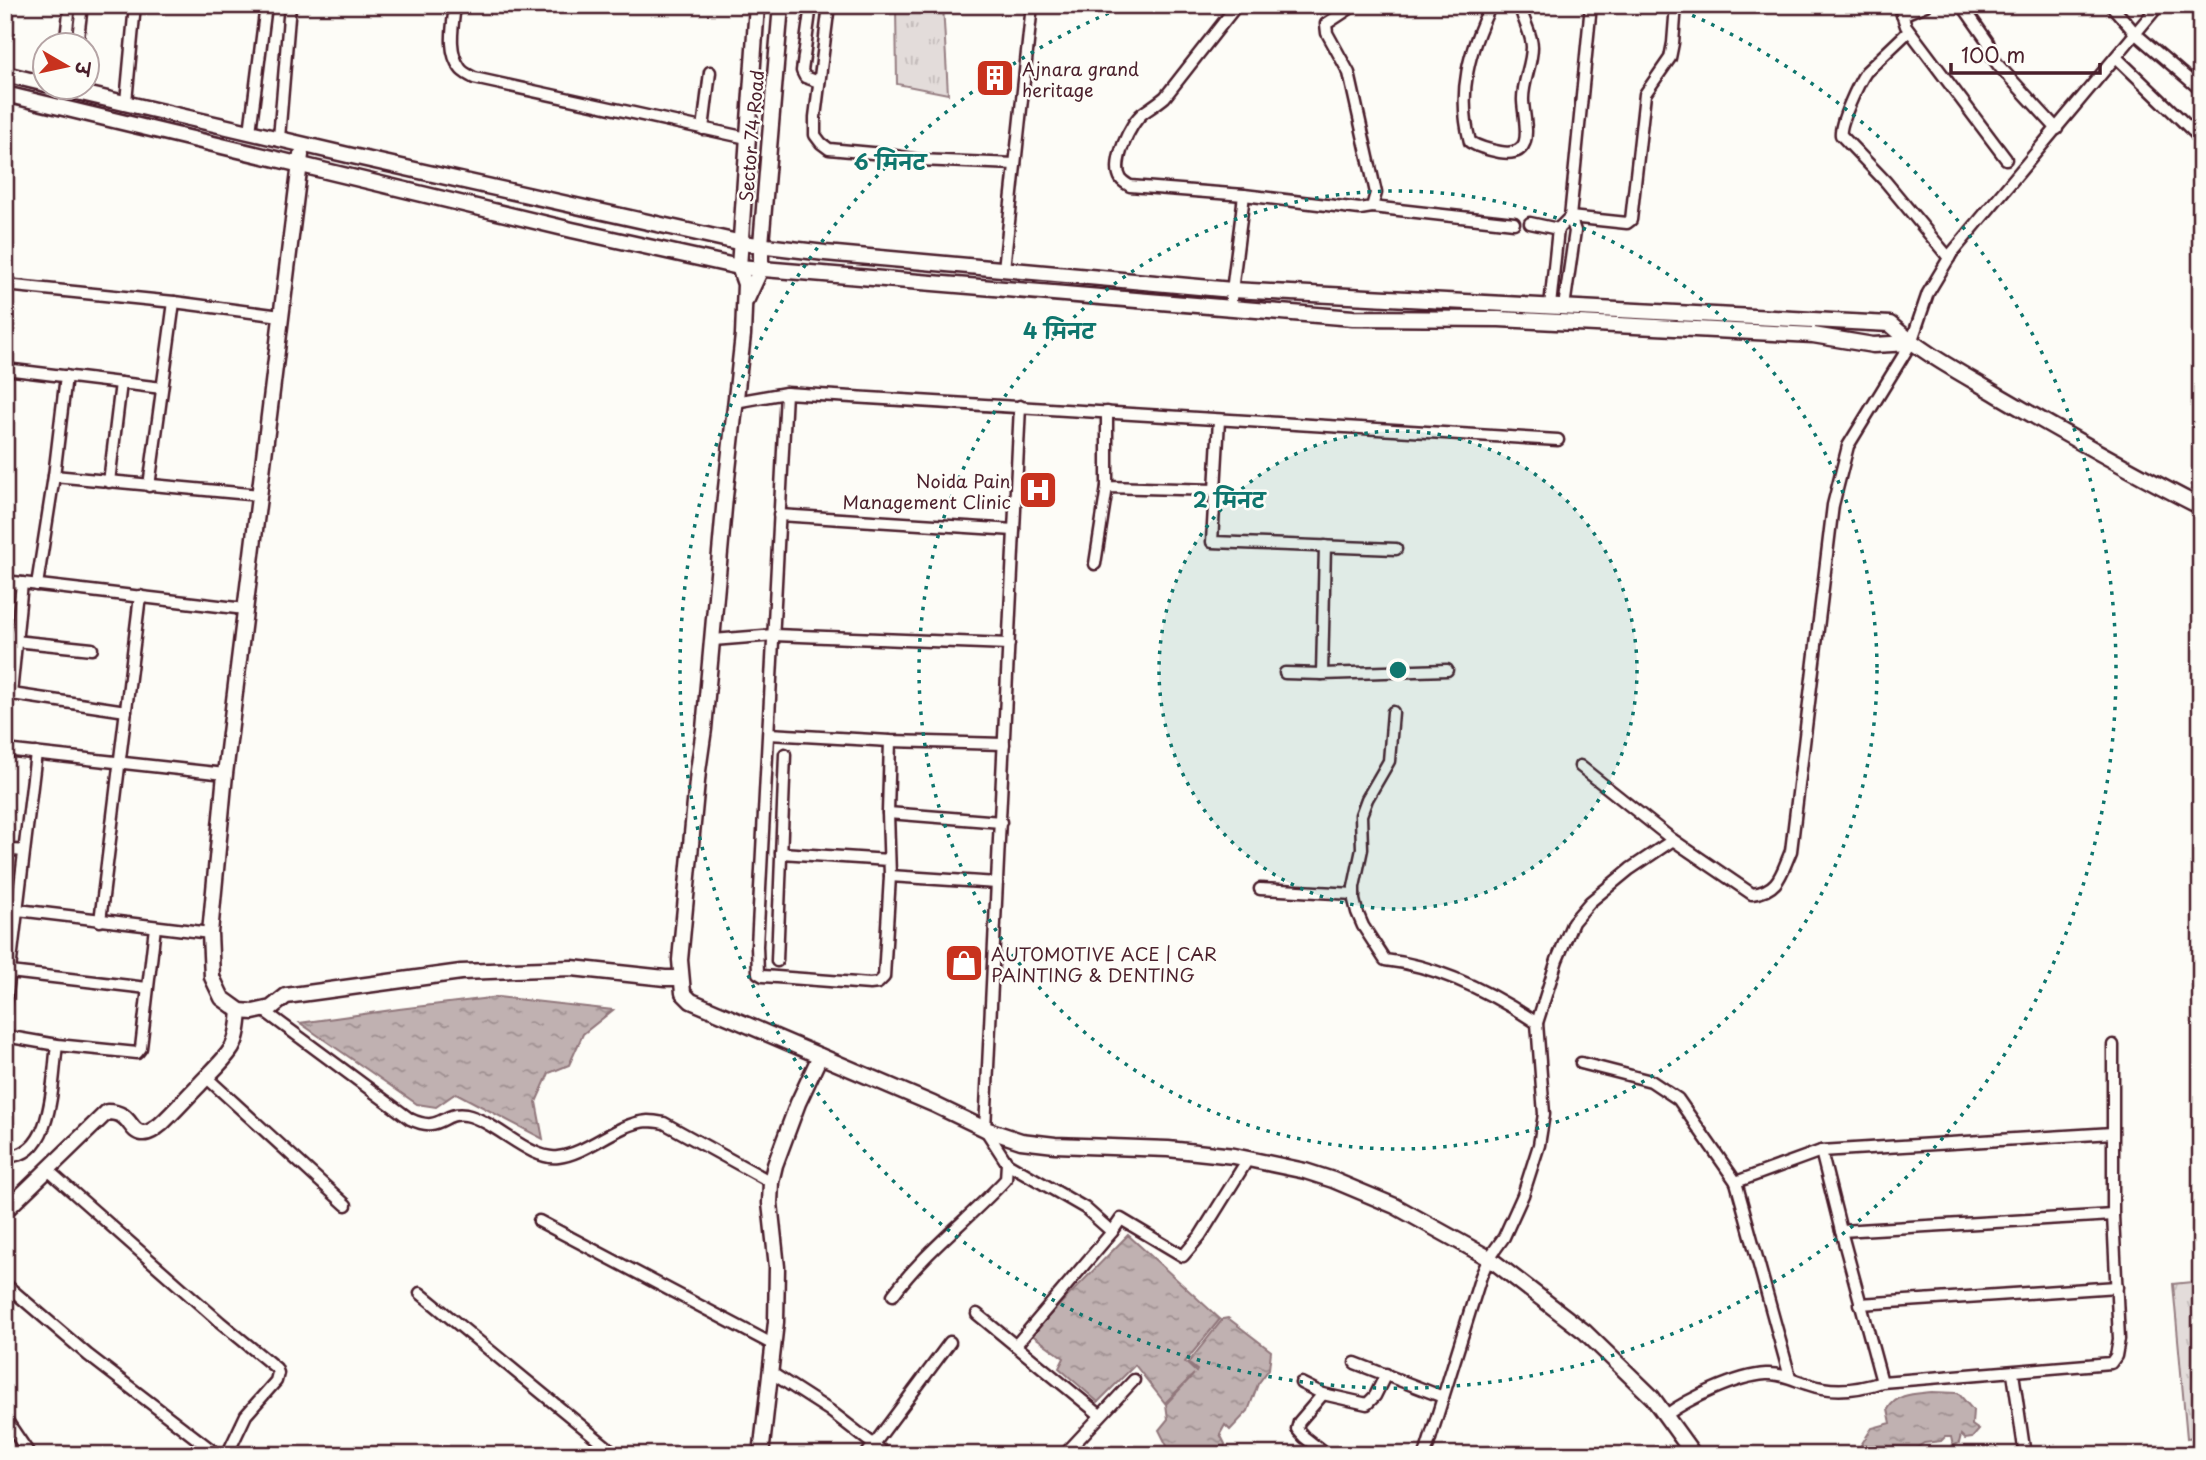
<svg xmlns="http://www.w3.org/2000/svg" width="2206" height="1460" viewBox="0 0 2206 1460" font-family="'Playpen Sans','Playpen Sans Deva',sans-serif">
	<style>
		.park { fill: url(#park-tufts); stroke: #967e82; stroke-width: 2 }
		.water { fill: url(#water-ripples); stroke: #91777b; stroke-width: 2 }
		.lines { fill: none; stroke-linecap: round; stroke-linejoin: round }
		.street-casing { stroke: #4a1f2b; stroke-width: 15 }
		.secondary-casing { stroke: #4a1f2b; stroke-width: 19 }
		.street { stroke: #fdfcf7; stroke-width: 10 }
		.secondary { stroke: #fdfcf7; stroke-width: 14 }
		.ring { fill: none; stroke: #0f766e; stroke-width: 3.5; stroke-dasharray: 3.5 7 }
		.labels { text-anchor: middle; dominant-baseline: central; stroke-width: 5; stroke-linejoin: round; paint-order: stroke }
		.poi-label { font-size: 18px; fill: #4a1f2b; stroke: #fdfcf7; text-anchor: start }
		.street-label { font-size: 18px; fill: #4a1f2b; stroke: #fdfcf7 }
		.centre { fill: #0f766e; stroke: #fdfcf7; stroke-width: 3.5 }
		.ring-label { font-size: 21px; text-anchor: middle; font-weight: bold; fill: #0f766e; stroke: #fdfcf7; stroke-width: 5; stroke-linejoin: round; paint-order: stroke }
	</style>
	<defs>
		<pattern id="park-tufts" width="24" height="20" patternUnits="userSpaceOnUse" patternTransform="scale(1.75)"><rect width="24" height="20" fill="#e3dcda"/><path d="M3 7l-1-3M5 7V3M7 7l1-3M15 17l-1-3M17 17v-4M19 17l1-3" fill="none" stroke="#c4bcbb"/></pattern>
		<pattern id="water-ripples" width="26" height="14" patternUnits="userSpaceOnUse" patternTransform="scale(1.75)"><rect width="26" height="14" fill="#c0b1b1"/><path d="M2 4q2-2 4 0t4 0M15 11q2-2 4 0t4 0" fill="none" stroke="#9e8f90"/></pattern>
	</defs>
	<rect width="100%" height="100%" fill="#fdfcf7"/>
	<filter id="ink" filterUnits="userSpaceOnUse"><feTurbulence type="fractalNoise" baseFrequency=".0143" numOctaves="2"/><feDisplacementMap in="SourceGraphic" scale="14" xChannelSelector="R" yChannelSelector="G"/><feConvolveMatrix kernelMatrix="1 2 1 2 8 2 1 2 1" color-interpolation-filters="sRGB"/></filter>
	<g filter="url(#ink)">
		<g class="park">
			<polygon points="896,5 943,5 948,94 897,84"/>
			<polygon points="2201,1281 2201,1436 2187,1438 2173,1284"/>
		</g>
		<g class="water">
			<polygon points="498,997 613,1010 583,1034 569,1065 549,1073 536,1102 543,1139 456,1093 436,1107 417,1104 300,1023 399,1009"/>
			<polygon points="1128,1235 1220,1319 1185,1362 1196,1372 1197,1370 1188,1363 1223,1319 1228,1318 1271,1351 1269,1369 1258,1384 1248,1411 1230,1430 1225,1425 1220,1434 1225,1444 1224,1450 1217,1450 1211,1447 1202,1455 1179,1455 1170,1452 1159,1430 1168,1419 1166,1404 1194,1374 1165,1403 1135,1365 1098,1402 1059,1368 1064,1358 1031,1334"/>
			<path d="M1932 1392 1958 1393 1973 1410 1972 1425 1979 1430 1972 1438 1965 1439 1961 1435 1959 1443 1953 1446 1951 1437H1945L1941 1441 1924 1443 1906 1455H1868L1861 1445 1872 1428 1891 1423 1888 1409C1897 1393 1915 1394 1932 1392Z"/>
		</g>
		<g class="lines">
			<g class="street-casing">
				<g id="street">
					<path d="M455 5C453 25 447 51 460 68 463 73 469 75 474 78L747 138"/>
					<polyline points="811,5 802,71 805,77 819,82"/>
					<polyline points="829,5 815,117 815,135 821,143 829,149 883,154 919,160 1015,164"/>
					<path d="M1237 5 1165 97C1158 103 1150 108 1143 113 1130 123 1111 164 1121 179 1123 182 1127 184 1130 186L1244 195 1360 209 1372 207 1376 193 1349 73 1327 33 1326 24 1355 5"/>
					<polyline points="1456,5 1461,5"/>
					<path d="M1491 5C1469 50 1457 92 1470 142 1480 148 1489 150 1500 152 1537 158 1524 123 1523 101 1522 83 1532 65 1532 47 1532 33 1522 20 1520 5"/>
					<polyline points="1899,5 1906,26 2006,159"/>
					<polyline points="1962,5 1988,42 1993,58 1999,66 2057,129"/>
					<polyline points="2111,5 2136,34 2201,90"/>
					<polyline points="1902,15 1926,5"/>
					<path d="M1909 31 1866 72C1859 82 1839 124 1841 135L1886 182 1949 258"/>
					<polyline points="65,46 70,5"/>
					<polyline points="77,46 82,5"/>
					<polyline points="2116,57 2201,139"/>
					<polyline points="126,102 135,5"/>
					<polyline points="703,129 710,72"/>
					<polyline points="250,132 266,5"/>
					<polyline points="279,138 290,5"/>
					<polyline points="1372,207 1514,223"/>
					<polyline points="1570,217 1627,223 1631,220 1645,94 1670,58 1673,43 1676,5"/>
					<polyline points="1530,223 1558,229"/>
					<polyline points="1004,269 1032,5"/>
					<polyline points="5,285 174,302 281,316"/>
					<polyline points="1550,306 1558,229 1570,217"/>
					<polyline points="1230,307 1244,195"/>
					<polyline points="1564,307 1575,231 1570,217 1591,5"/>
					<polyline points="5,369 162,388"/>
					<polyline points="786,393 757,946 758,973 763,976 870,984 878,983 884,977 890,876 888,813 890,741"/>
					<polyline points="735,402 786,393 1558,440"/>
					<polyline points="1107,412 1107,487 1215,490"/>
					<polyline points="1219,420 1212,542 1396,549"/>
					<polyline points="54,476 66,376"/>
					<polyline points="109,482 121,383"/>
					<polyline points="149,486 174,302"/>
					<polyline points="779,515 1014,530"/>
					<polyline points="1095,564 1107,487"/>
					<polyline points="5,581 245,609"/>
					<polyline points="37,585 54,476 260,495"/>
					<polyline points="713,640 774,635 1009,644"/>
					<polyline points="15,641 92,649"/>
					<polyline points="1285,673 1322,674 1447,670"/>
					<polyline points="1322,674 1325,546"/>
					<polyline points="5,693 126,711"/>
					<polyline points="11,694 22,583"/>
					<path d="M1393 712 1389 761 1367 799 1361 815 1362 849 1354 887V900L1357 912 1363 926 1385 960C1439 966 1492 993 1537 1023"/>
					<polyline points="769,734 890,741 1004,744"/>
					<polyline points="5,750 225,774"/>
					<path d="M1580 766 1673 840 1752 894C1779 891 1781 874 1791 851L1833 505 1848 446 1911 343 1928 293 1952 253 2159 5"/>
					<polyline points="888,813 1001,822"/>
					<polyline points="5,849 23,851"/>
					<polyline points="781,853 889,860"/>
					<polyline points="890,876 997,883"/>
					<polyline points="1260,889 1354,894"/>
					<polyline points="18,910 210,933"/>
					<polyline points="100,921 140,596"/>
					<polyline points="777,961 785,754"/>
					<polyline points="10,972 147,988"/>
					<path d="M263 1010 410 1119C442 1134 441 1111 466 1115 495 1121 531 1161 558 1157 589 1153 617 1123 648 1121 653 1121 659 1122 664 1123L771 1182"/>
					<polyline points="5,1011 36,753"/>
					<polyline points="5,1036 57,1045 137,1053 141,1048 155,927"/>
					<polyline points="1581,1063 1651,1081 1678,1099 1736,1182 1821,1151 2113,1133"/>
					<polyline points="206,1077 346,1205"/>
					<polyline points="1821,1151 1841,1231 1882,1382"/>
					<path d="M5 1156C54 1160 52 1079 57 1045"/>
					<polyline points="1007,1163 1085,1208 1112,1232 1016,1345"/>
					<polyline points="49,1171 220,1322 276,1368 278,1373 276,1381 246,1415 227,1455"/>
					<polyline points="1736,1182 1790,1377"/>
					<polyline points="539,1221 772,1344"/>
					<polyline points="1841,1231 2113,1215"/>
					<polyline points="1112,1232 1121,1219 1183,1256 1200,1236 1248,1159"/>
					<polyline points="5,1284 88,1355 218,1455"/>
					<polyline points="420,1293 617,1455"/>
					<path d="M893 1295C925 1251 969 1219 1006 1179L1007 1163 985 1129 1020 406"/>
					<polyline points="1860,1304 2117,1287"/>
					<polyline points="977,1314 1100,1415"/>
					<polyline points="1355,1363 1443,1397"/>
					<polyline points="770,1372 829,1410 887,1455"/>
					<polyline points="2013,1373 2025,1455"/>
					<polyline points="1301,1383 1323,1394 1367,1404 1375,1396 1386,1374"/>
					<polyline points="1323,1394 1299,1422 1297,1429 1304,1437 1327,1455"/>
					<path d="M1666 1415C1690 1398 1736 1376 1766 1374 1781 1373 1794 1380 1807 1384 1832 1393 1858 1390 1882 1382L2111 1363 2116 1356 2119 1339 2113 1215V1045"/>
					<polyline points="5,1418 30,1455"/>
					<polyline points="866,1455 950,1342"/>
					<polyline points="1064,1455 1134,1380"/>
					<polyline points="1425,1455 1481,1276 1489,1258 1504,1237 1523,1195 1539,1145 1544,1114 1537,1023 1557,960 1573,922 1590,902 1630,869 1673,840"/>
				</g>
			</g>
			<g class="secondary-casing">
				<g id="secondary">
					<polyline points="757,5 739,267 745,284 743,335 725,497 704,729 698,771 680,960 683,993 691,1001 933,1104 985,1129 1021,1141 1055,1145 1168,1149 1234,1156 1305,1171 1333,1180 1395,1206 1489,1258 1585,1332 1652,1397 1694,1455"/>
					<polyline points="5,74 46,84"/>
					<path d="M60 88 348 155 742 243 825 253 1232 290 1890 324C1922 353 1961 373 1998 395 2065 434 2132 472 2201 507"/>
					<polyline points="5,94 572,230 739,267 1353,318 1499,319 1813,335 1873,345 1911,343"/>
					<polyline points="301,155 225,774 210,933 212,977 222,998 240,1011 253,1012 271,1008 286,996 461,972 572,968 665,978 680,978"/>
					<polyline points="747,299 761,269 761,244 781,5"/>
					<path d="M5 1211 107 1112C132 1112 128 1131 142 1133 149 1134 156 1128 161 1124 174 1112 186 1098 199 1085 210 1073 223 1062 232 1048 238 1037 239 1023 240 1011"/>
					<polyline points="761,1455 776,1322 777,1267 770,1203 771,1182 775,1165 798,1103 820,1056"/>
				</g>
			</g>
			<use href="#street" class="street"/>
			<use href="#secondary" class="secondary"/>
		</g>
	</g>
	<circle cx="1398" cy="670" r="239" fill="#0f766e" fill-opacity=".12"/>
	<g class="ring">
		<circle cx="1398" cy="670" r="239"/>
		<circle cx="1398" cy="670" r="479"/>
		<path d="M1673 7A718 718 0 1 1 1123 7"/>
	</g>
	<defs>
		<g id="building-square" transform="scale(2.0125)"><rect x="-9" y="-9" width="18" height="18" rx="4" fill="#c8321e" stroke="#fdfcf7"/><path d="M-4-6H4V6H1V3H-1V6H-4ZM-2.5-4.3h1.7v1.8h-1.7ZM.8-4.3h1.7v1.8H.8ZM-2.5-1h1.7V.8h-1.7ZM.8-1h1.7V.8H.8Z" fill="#fff"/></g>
		<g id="hospital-square" transform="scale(2.0125)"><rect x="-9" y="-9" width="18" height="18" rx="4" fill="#c8321e" stroke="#fdfcf7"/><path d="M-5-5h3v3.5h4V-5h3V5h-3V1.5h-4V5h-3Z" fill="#fff"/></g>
		<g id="shop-square" transform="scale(2.0125)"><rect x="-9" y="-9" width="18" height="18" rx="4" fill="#c8321e" stroke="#fdfcf7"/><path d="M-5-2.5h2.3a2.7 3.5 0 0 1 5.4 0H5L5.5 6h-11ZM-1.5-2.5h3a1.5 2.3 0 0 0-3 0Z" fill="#fff"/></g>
	</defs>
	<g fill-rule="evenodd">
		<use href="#building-square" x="995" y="78"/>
		<use href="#hospital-square" x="1038" y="490"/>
		<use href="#shop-square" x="964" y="963"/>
	</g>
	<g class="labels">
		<g class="poi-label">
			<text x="1022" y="68">Ajnara grand<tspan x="1022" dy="21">heritage</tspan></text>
			<text x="1011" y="480" text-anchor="end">Noida Pain<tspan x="1011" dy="21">Management Clinic</tspan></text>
			<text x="991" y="953">AUTOMOTIVE ACE | CAR<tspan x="991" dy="21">PAINTING &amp; DENTING</tspan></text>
		</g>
		<g class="street-label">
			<text transform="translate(751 136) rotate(-85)">Sector 74 Road</text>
		</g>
	</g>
	<circle cx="1398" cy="670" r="10" class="centre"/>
	<g class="ring-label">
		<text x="890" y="170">6 मिनट</text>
		<text x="1059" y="339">4 मिनट</text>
		<text x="1229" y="508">2 मिनट</text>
	</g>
	<rect width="2206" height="1460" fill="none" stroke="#fdfcf7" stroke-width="28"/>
	<rect x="14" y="14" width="2178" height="1432" fill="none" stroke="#4a1f2b" stroke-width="2.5" filter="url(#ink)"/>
	<g transform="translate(66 66) rotate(99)"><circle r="33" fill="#fdfcf7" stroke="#b5a4a5" stroke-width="2"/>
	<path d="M0-5L12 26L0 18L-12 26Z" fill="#c8321e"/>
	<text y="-10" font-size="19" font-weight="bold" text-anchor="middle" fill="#4a1f2b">उ</text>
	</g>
	<path d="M1951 63v10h149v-10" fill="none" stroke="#4a1f2b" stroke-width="3.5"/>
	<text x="1961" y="63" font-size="21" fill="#4a1f2b" stroke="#fdfcf7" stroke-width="5" paint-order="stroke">100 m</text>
</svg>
